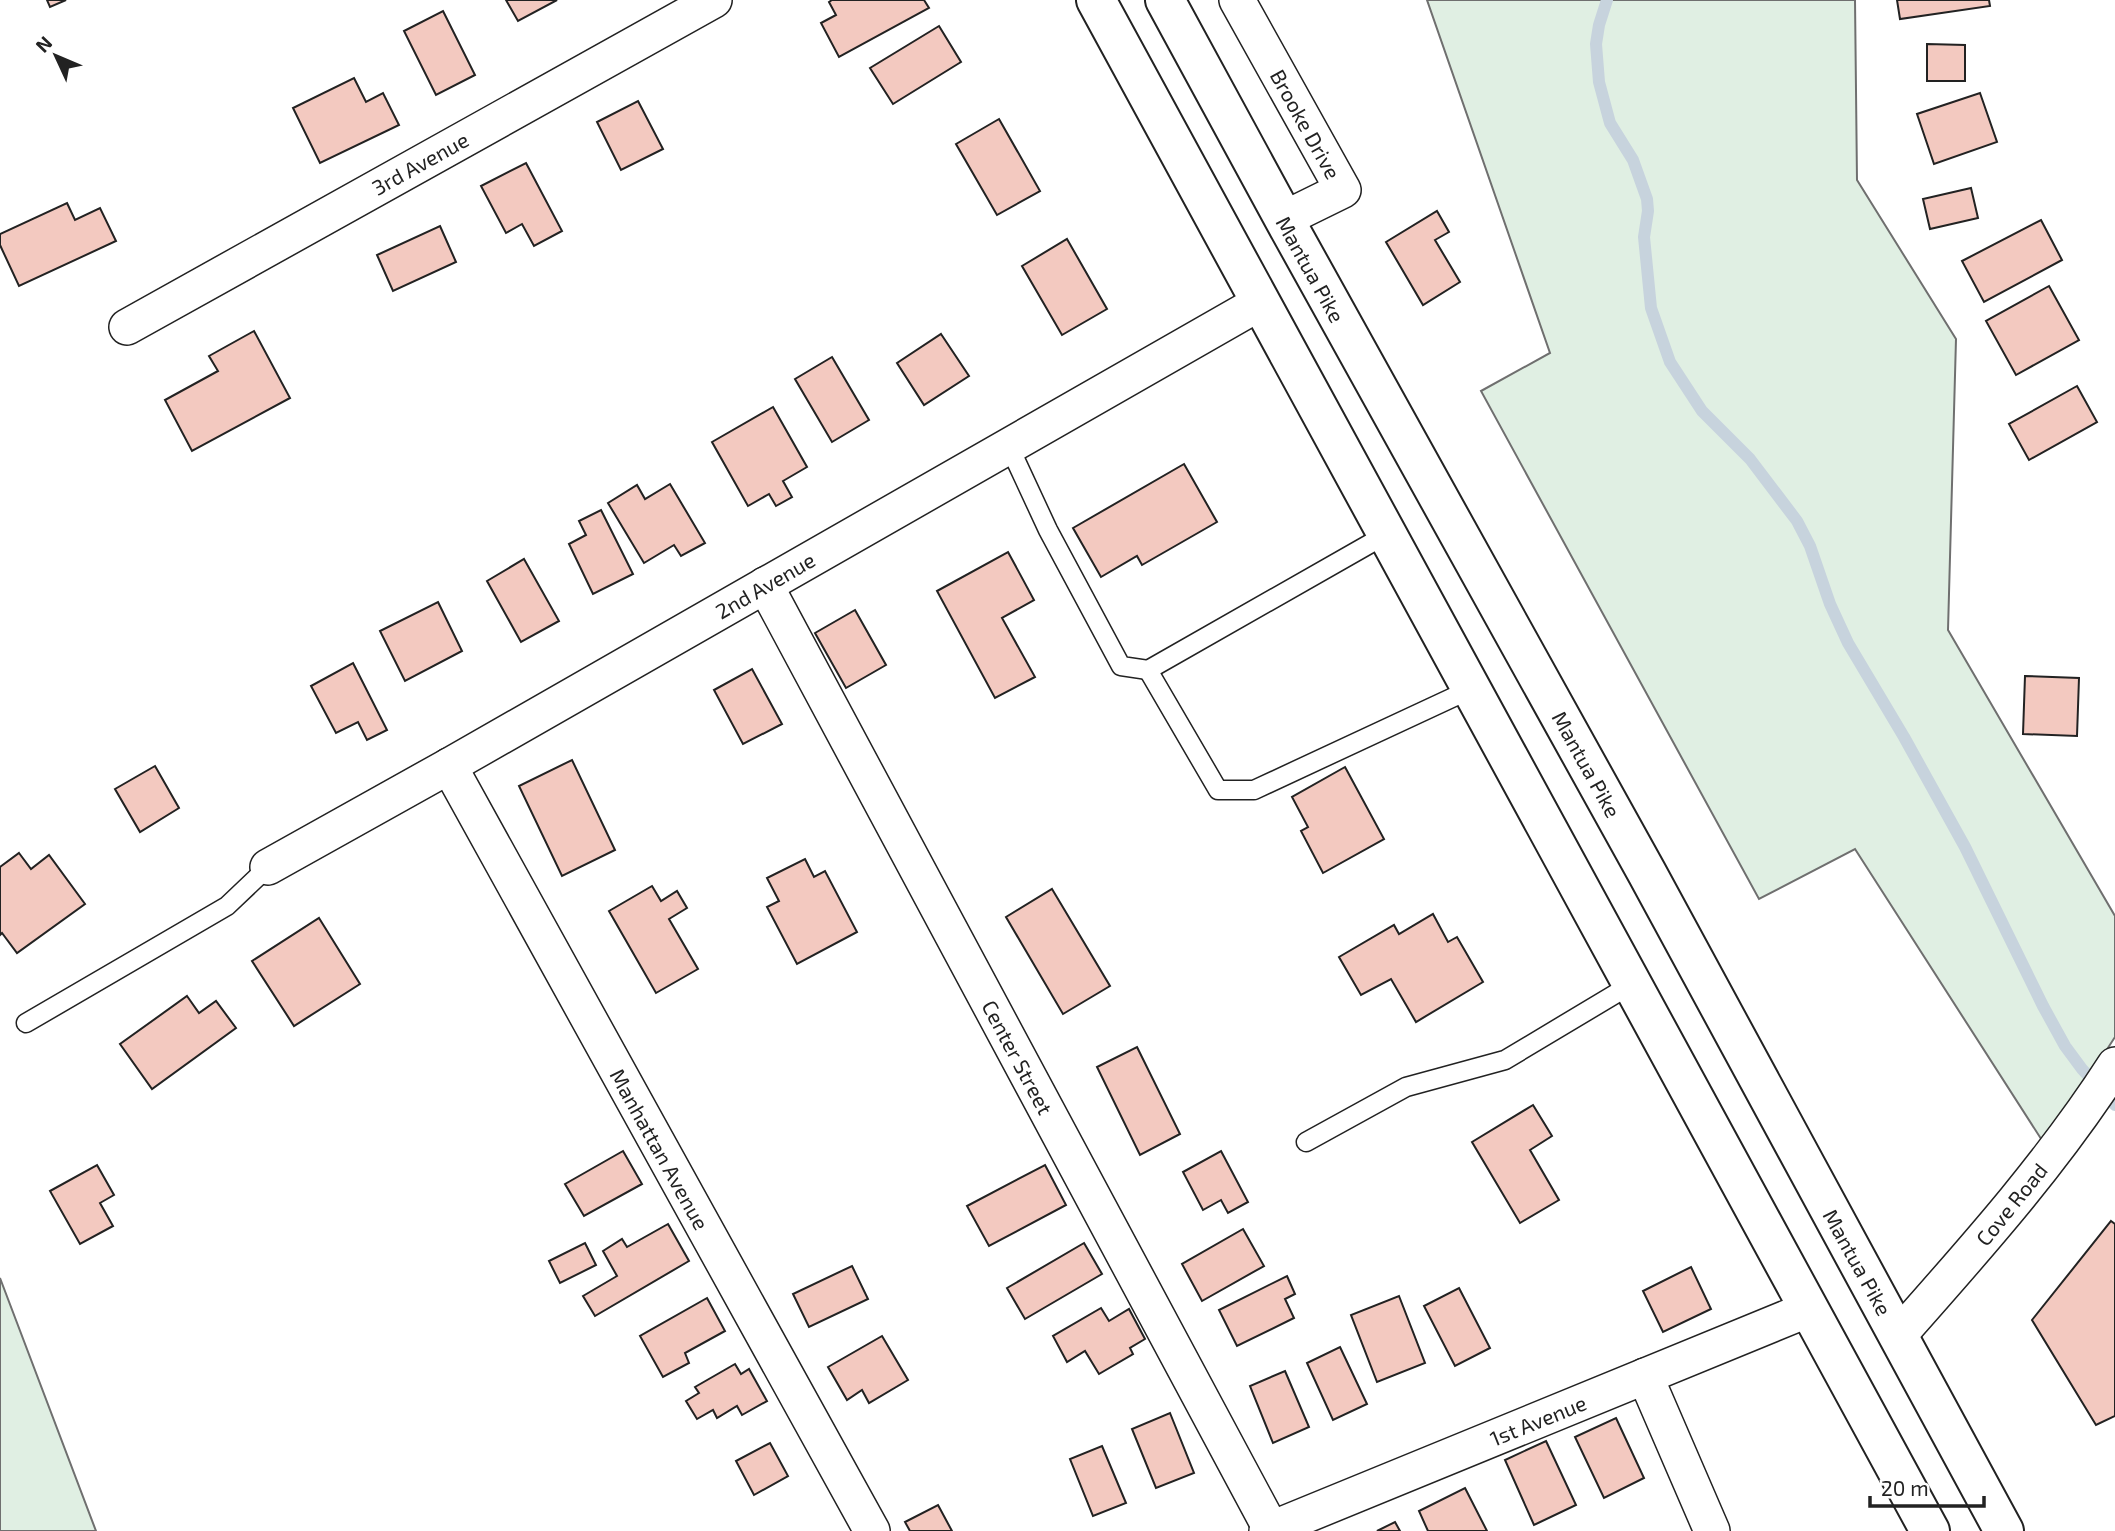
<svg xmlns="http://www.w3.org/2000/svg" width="2115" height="1531" viewBox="0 0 2115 1531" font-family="'Exo 2',sans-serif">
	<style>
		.green { fill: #e0efe3; stroke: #6f6f6f; stroke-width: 2 }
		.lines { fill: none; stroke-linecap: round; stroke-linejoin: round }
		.stream { stroke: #c7d3dd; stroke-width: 12 }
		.building { fill: #f3c9c0; stroke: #222; stroke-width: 2 }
		.lane-casing { stroke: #222; stroke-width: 21 }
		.street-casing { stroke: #222; stroke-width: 38 }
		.primary-casing { stroke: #222; stroke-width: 42 }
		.lane { stroke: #fff; stroke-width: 18 }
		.street { stroke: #fff; stroke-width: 35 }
		.primary { stroke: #fff; stroke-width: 38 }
		.labels { text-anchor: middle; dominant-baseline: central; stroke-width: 5; stroke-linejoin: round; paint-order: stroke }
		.street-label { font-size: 21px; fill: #222; stroke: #fff }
	</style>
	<rect width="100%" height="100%" fill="#fff"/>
	<g class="green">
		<polygon points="1427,0 1855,0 1857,180 1956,339 1948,630 2115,916 2115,1037 2045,1145 1855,849 1759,899 1481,391 1550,353"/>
		<polygon points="0,1278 96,1531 0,1531"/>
	</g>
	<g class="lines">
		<polyline class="stream" points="1607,0 1599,25 1596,44 1599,82 1610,123 1633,160 1647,199 1648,211 1644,237 1651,308 1670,362 1702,411 1750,459 1797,521 1810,546 1830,604 1848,643 1904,737 1965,847 2043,1006 2065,1046 2082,1069 2115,1105"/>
	</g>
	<g class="building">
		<polygon points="47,0 66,0 50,7"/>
		<polygon points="506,0 557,0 518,21"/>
		<polygon points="832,0 924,0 929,8 839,57 821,23 836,15 829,2"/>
		<polygon points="1897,0 1989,0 1990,6 1900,19"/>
		<polygon points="443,11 475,75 436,95 404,31"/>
		<polygon points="939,26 961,62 893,104 870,68"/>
		<polygon points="1927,44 1965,45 1965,81 1927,81"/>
		<polygon points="354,78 366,102 383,93 399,125 320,163 293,108"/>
		<polygon points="1980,93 1997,142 1934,164 1917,114"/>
		<polygon points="638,101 663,149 621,170 597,122"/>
		<polygon points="999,119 1040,191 997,215 956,144"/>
		<polygon points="526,163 562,231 534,246 522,224 506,233 481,186"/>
		<polygon points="1971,188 1978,218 1930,229 1923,199"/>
		<polygon points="67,203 75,220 100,208 116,241 19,286 0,245 0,234"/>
		<polygon points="1437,211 1449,232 1435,240 1460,282 1423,305 1386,242"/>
		<polygon points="2041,220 2062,260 1984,302 1962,261"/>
		<polygon points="440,226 456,262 393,291 377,255"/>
		<polygon points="1067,239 1107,309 1062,335 1022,266"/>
		<polygon points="2049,286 2079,340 2016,375 1986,321"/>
		<polygon points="254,331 290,398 192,451 165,400 218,371 209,356"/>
		<polygon points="941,334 969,376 924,405 897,363"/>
		<polygon points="832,357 869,420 832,442 795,379"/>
		<polygon points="2077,386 2097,422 2029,460 2009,424"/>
		<polygon points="773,407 807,467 783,481 792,497 776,506 769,494 748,506 712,442"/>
		<polygon points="1184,464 1217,522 1142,565 1137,556 1101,577 1073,528"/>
		<polygon points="670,484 705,543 681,556 674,545 644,563 608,503 637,485 645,499"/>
		<polygon points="601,510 633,574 593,594 569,544 586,535 579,521"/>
		<polygon points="1008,552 1034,600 1002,618 1035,677 995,698 937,591"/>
		<polygon points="524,559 559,621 521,642 487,581"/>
		<polygon points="438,602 462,651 405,681 380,631"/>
		<polygon points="855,610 886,665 846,688 815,633"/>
		<polygon points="353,663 387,730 367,740 358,722 336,733 311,686"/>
		<polygon points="752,669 782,724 743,744 714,690"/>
		<polygon points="2025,676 2079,678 2077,736 2023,734"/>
		<polygon points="572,760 615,850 562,876 519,786"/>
		<polygon points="155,766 179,808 140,832 115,789"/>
		<polygon points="1345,767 1384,839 1323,873 1301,831 1308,827 1292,797"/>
		<polygon points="19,853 31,869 49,855 85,904 17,953 2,933 0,935 0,867"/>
		<polygon points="805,859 814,877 825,871 857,932 797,964 767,907 779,901 767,878"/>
		<polygon points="652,886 661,901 677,891 687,908 669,919 698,969 656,993 609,911"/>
		<polygon points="1052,889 1110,986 1063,1014 1006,917"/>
		<polygon points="1433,914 1448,942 1457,937 1483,982 1416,1022 1391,979 1361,995 1339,957 1394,925 1399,934"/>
		<polygon points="319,918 360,984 294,1026 252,961"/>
		<polygon points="187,996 199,1013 216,1001 236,1028 152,1089 120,1044"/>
		<polygon points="1137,1047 1180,1134 1140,1155 1097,1067"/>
		<polygon points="1533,1105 1552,1136 1530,1150 1559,1200 1520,1223 1472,1142"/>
		<polygon points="623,1151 642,1184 584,1216 565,1184"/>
		<polygon points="1221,1151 1248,1202 1228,1213 1221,1200 1203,1210 1183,1172"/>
		<polygon points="97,1165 114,1195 100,1203 113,1226 80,1244 50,1191"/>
		<polygon points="1045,1165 1066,1205 989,1246 967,1206"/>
		<polygon points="2111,1221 2115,1224 2115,1416 2096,1425 2032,1320"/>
		<polygon points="668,1224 689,1261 595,1316 583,1296 617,1276 603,1251 622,1239 627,1247"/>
		<polygon points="1243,1229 1264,1266 1202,1301 1182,1264"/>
		<polygon points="585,1243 596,1265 560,1283 549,1261"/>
		<polygon points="1084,1243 1102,1274 1025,1319 1007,1288"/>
		<polygon points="852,1266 868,1299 809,1327 793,1294"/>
		<polygon points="1691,1267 1711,1309 1663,1332 1643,1291"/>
		<polygon points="1287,1276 1295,1294 1285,1299 1294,1318 1237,1346 1219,1310"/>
		<polygon points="1459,1288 1490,1348 1455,1366 1424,1306"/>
		<polygon points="1399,1296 1425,1363 1377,1382 1351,1315"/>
		<polygon points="707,1298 725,1331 685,1353 689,1363 663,1377 640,1336"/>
		<polygon points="1101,1308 1109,1321 1129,1309 1145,1339 1130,1348 1133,1354 1099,1374 1085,1351 1067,1362 1053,1336"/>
		<polygon points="882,1336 908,1380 869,1403 862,1390 847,1400 828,1367"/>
		<polygon points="1340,1347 1367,1404 1333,1420 1307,1363"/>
		<polygon points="735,1364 741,1374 749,1369 767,1401 742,1415 737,1406 717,1418 713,1410 697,1419 686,1401 699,1393 695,1387"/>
		<polygon points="1285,1371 1309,1427 1273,1443 1250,1386"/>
		<polygon points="1170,1413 1194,1473 1156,1488 1132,1429"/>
		<polygon points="1616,1418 1644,1478 1604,1498 1575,1437"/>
		<polygon points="1546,1441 1576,1505 1534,1525 1505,1460"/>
		<polygon points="770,1443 788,1476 754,1495 736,1461"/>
		<polygon points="1102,1446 1126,1503 1093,1516 1070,1459"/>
		<polygon points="1465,1488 1487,1531 1428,1531 1419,1511"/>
		<polygon points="938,1505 952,1531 910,1531 905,1522"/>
		<polygon points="1395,1522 1400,1531 1377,1531"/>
	</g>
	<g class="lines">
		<g class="lane-casing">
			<g id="lane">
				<polyline points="1009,446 1048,530 1121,666 1148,670 1387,534"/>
				<polyline points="1148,670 1218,790 1254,790 1471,689"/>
				<polyline points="26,1023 227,906 268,867"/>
				<polyline points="1306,1142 1406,1087 1505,1060 1632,984"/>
			</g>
		</g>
		<g class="street-casing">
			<g id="street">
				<polyline points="1237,0 1343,190 1284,219"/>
				<polyline points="127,327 714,0"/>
				<polyline points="765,585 1271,1529"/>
				<polyline points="449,766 872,1531"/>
				<polyline points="268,867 449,766 1261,302"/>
				<path d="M1898 1336C1975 1249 2052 1163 2115 1065"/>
				<polyline points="1645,1376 1712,1531"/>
				<polyline points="1267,1531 1809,1309"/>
			</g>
		</g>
		<g class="primary-casing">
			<g id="primary">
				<polyline points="1096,0 1930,1531"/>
				<polyline points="1165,0 1284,219 1647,873 2004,1531"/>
			</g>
		</g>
		<use href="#lane" class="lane"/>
		<use href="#street" class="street"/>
		<use href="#primary" class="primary"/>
	</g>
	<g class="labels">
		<g class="street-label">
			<text transform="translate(1306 124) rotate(61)">Brooke Drive</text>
			<text transform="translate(420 163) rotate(-29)">3rd Avenue</text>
			<text transform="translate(1311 269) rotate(61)">Mantua Pike</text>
			<text transform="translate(765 585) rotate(-30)">2nd Avenue</text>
			<text transform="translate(1587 764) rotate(61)">Mantua Pike</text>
			<text transform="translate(1018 1057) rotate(62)">Center Street</text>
			<text transform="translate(660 1149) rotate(61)">Manhattan Avenue</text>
			<text transform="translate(2011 1204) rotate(-51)">Cove Road</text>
			<text transform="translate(1858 1262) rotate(61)">Mantua Pike</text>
			<text transform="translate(1538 1420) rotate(-22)">1st Avenue</text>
		</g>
	</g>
	<g transform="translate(56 56) rotate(314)" stroke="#ffffff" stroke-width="5" paint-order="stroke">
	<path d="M0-5L12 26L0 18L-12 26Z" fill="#222222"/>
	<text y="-10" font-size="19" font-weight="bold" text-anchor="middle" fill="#222222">N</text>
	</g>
	<path d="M1870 1496v10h114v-10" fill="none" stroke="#222222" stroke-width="3.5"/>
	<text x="1881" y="1496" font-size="21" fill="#222222" stroke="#ffffff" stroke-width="5" paint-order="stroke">20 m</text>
</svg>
